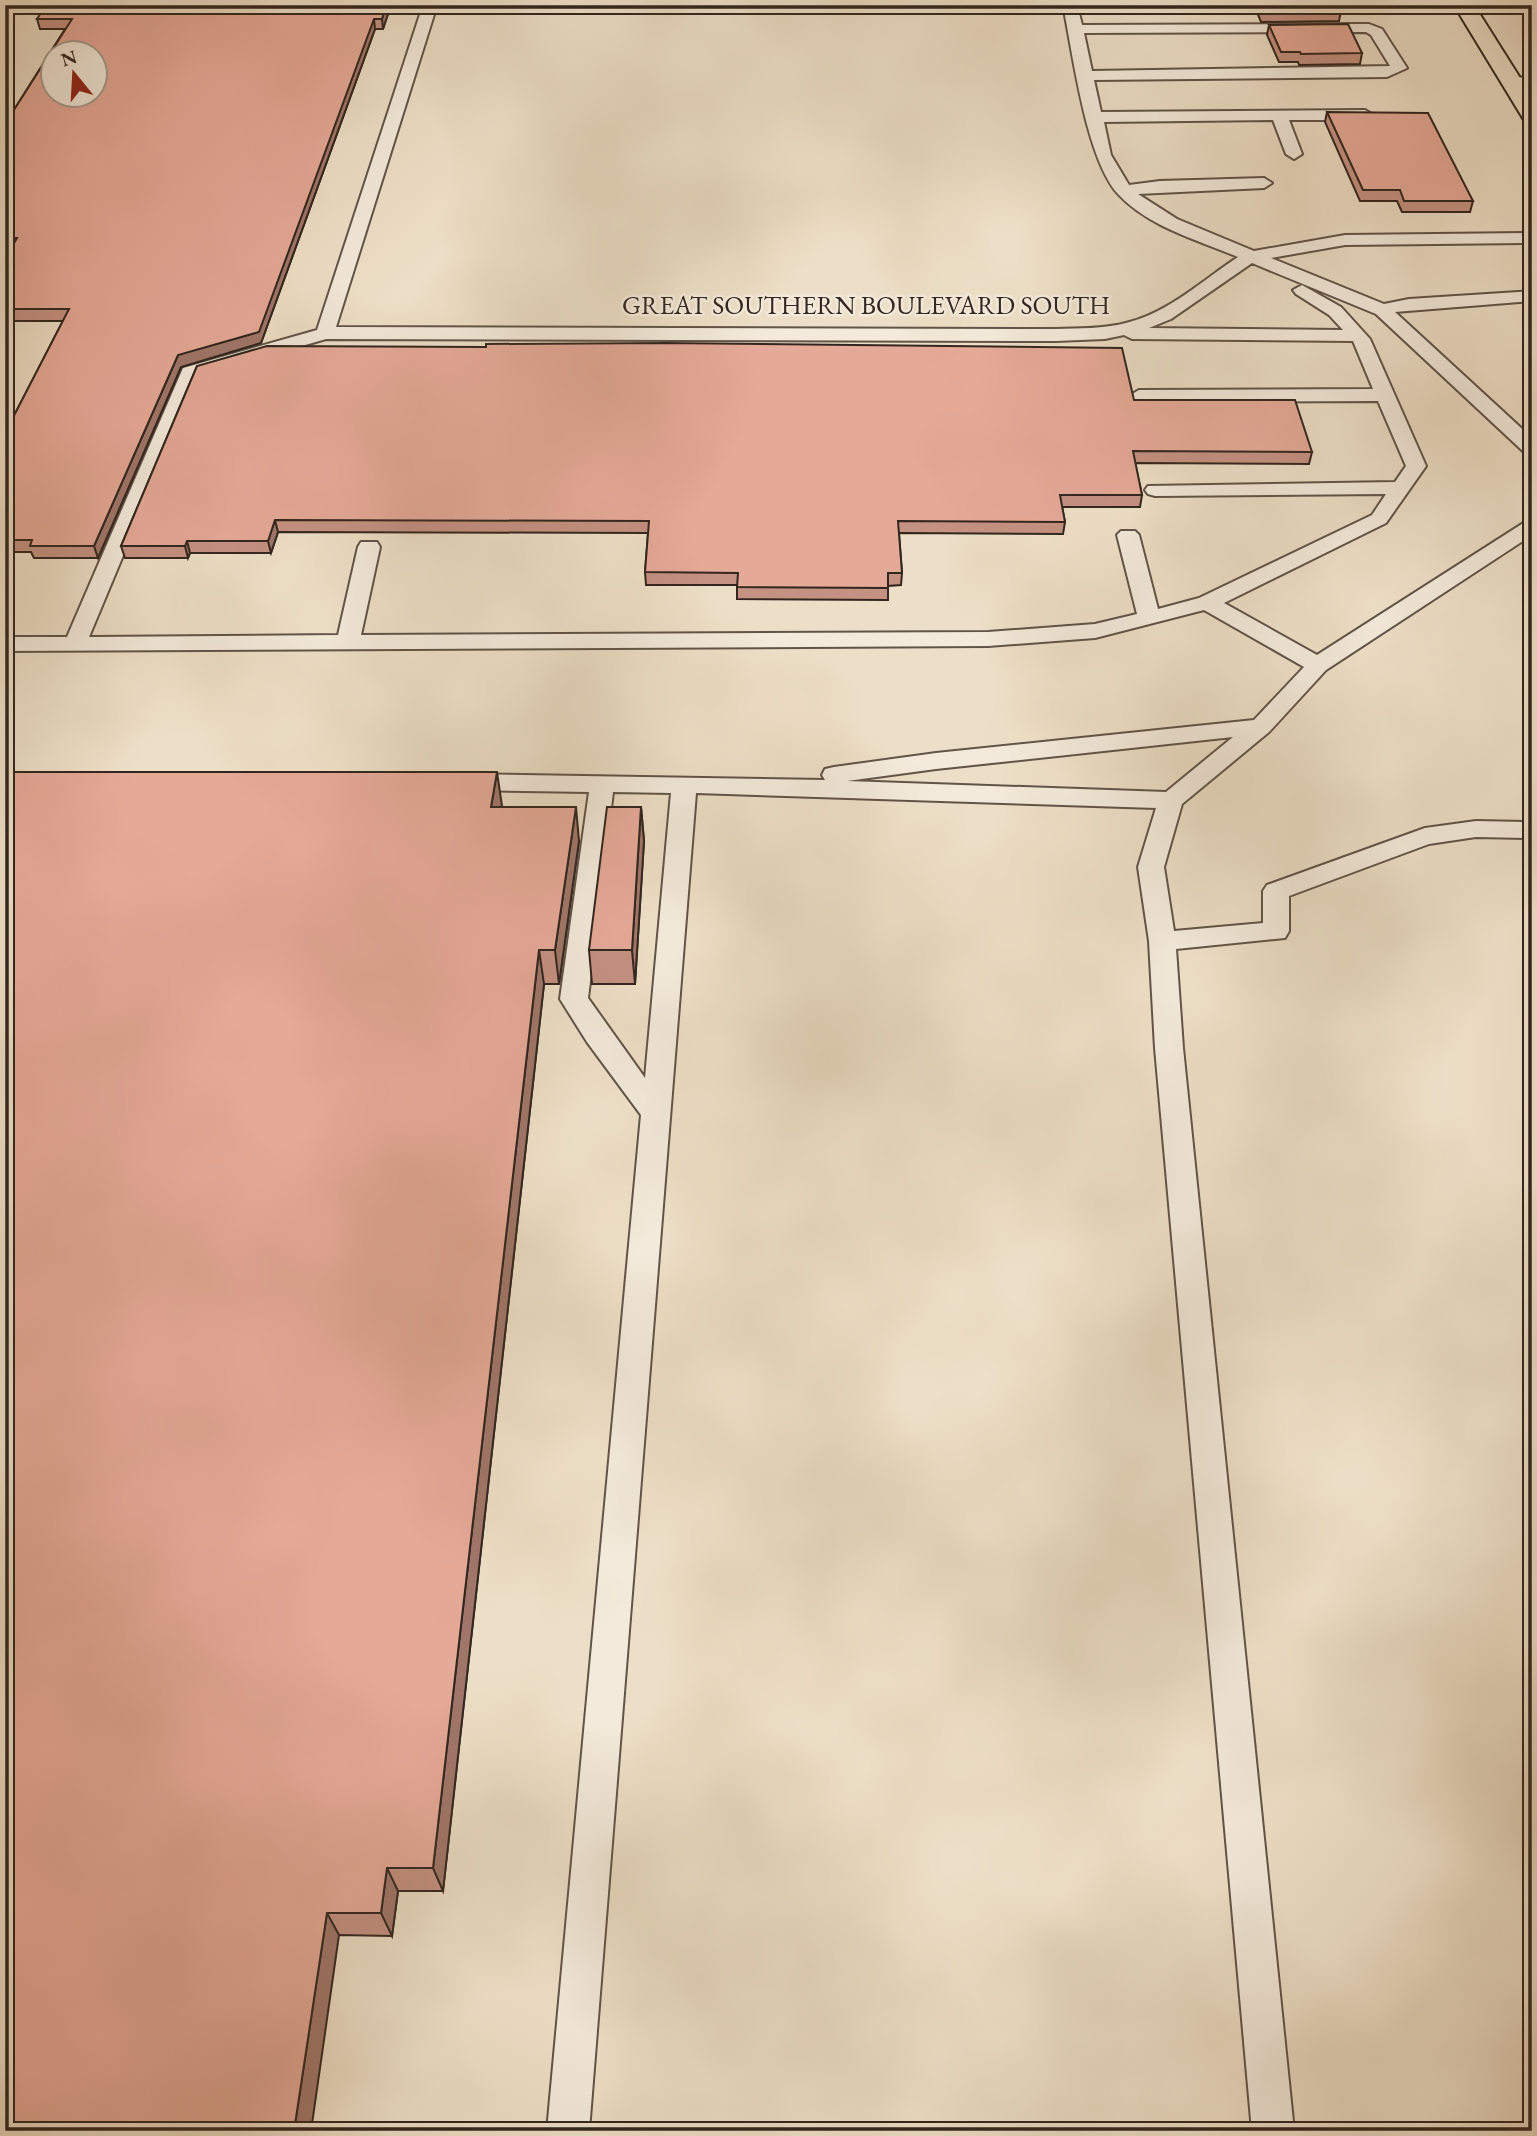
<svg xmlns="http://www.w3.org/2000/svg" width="1537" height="2136" viewBox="0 0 1537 2136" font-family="'EB Garamond',serif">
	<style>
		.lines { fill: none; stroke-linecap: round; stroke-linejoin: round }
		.service-casing { stroke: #615449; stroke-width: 4 }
		.primary-casing { stroke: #32261f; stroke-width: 4 }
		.service { fill: #f3eadb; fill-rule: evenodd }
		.primary { fill: #eddfc7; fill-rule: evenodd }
		.wall { fill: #c59182; stroke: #32261f; stroke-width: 2 }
		.shaded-wall { fill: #a0766a; stroke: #32261f; stroke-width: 2 }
		.building { fill: #e5a997; stroke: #32261f; stroke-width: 2; fill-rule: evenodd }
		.labels { text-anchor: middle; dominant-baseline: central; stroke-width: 5; stroke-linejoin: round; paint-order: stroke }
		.far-street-label { font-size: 26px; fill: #32261f; stroke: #f3eadb }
	</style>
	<rect width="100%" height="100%" fill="#eddfc7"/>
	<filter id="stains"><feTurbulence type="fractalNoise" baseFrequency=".00286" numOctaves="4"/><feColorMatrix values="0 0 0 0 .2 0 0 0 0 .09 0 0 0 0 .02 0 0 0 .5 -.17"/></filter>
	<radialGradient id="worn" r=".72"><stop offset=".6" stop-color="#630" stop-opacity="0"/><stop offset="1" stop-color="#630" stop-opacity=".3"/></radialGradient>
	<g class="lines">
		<g class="service-casing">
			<g id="service">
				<path d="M423 5H437L336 327 1056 329C1080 328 1103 329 1126 323 1168 313 1203 280 1238 257 1198 240 1149 227 1119 195 1086 160 1073 54 1063 5H1077L1082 25 1369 24 1382 29 1407 68 1387 77 1094 80 1101 112 1365 110 1373 115 1365 120H1289L1302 154 1294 159 1286 154 1273 120 1104 122 1111 155 1129 185 1160 181 1264 178 1272 183 1264 188 1138 194 1177 219 1254 251 1345 235 1532 233V243L1345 245 1271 258 1384 304 1409 299 1532 291V301L1395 312 1532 438V455L1525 453 1376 314 1252 263 1171 319 1149 328 1343 330 1329 315 1296 294 1293 290 1302 285 1341 307 1370 339 1426 466 1386 523 1224 603 1317 655 1525 522 1532 520V535L1326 670 1269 732 1182 804 1164 867 1174 931 1263 923V891L1267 885 1425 828 1476 821 1532 822V838L1476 837 1429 844 1289 896V931L1285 938 1176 949 1183 1048 1294 2131H1252L1155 1048 1149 941 1138 867 1156 808 696 793 589 2131H547L641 1115 587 1042 560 999 589 792 460 790 451 788 448 782 451 776 460 774 825 780 822 775 825 769 834 767 936 753 1254 720 1304 667 1204 610 1095 638 988 646 5 651V637H67L183 368 317 330ZM1366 32 1371 35 1390 66 1092 71 1084 33ZM1124 335 1132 339 1353 341 1373 389 1139 390 1129 396 1139 402 1378 401 1406 466 1395 482 1148 486 1145 490 1148 494 1155 496 1386 494 1372 515 1199 598 1158 609 1139 535 1135 531H1121L1117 535 1137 614 1095 624 988 632 361 635 380 547 377 542H361L358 547 338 635 89 637 198 376 326 339 1056 341 1105 339ZM1233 737 1166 792 847 781 936 769ZM613 792 671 793 645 1078 588 998Z"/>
				<polygon points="1512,77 1532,78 1532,88 1507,85 1504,82"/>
			</g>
		</g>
		<g class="primary-casing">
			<polygon id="primary" points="1454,5 1474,5 1532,97 1532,121 1524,120 1521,115"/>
		</g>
		<use href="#service" class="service"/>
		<use href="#primary" class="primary"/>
	</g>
	<g class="wall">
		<polygon points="391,5 383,29 375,29 261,343 181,367 98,558 34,558 31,552 5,552 5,433 63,321 5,321 5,259 11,249 5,249 5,124 65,29 40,29 37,19"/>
		<polygon points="1254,5 1338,5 1341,11 1339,21 1261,22"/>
		<polygon points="1269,25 1362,53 1360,64 1299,65 1298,62 1279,62 1267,35"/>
		<polygon points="1327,112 1473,201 1470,212 1402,212 1397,201 1360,201 1325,122"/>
		<polygon points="197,366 1134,400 1312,452 1309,464 1135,463 1142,495 1140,507 1062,507 1065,522 1063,534 899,533 902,573 901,585 888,586 888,600 737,599 737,585 646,585 645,572 648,533 278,532 271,553 190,553 188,558 125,558 121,546"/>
		<polygon points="501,807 579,841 559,984 544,984 443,1891 398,1891 392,1936 339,1935 5,2131"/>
		<polygon points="641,807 644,841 635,984 592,984 589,950"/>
	</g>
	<g class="shaded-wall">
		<polygon points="386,5 391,5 383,29 382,19"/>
		<polygon points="374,19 375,29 261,343 181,367 98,558 94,546 178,355"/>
		<polygon points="275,520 278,532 271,553 268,541"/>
		<polygon points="187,541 190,553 188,558 185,546"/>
		<polygon points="497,772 502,806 496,841 491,807"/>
		<polygon points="576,807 579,841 559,984 555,950"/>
		<polygon points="641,807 644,841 635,984 632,950"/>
		<polygon points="539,950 544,984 443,1891 433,1868"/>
		<polygon points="387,1868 398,1891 392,1936 381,1913"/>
		<polygon points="327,1913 339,1935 311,2131 294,2131"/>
	</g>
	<g class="building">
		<path d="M46 5H386L382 19H374L259 332 178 355 94 546H30L32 540H5V433L69 309H5V259L17 238H5V124L72 19H37ZM52 52H94V94H52Z"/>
		<polygon points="1260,5 1338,5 1341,11 1263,12"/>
		<polygon points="1348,24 1362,53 1301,54 1300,52 1281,52 1269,25"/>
		<polygon points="1327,112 1428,113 1473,201 1404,201 1400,190 1363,190"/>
		<polygon points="665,343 1122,348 1134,400 1295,400 1312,452 1133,451 1142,495 1060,495 1065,522 898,521 902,573 888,573 888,588 737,587 738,573 645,572 649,521 275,520 268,541 187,541 185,546 121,546 197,366 267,346 486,347 486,344"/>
		<polygon points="5,772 497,772 491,807 576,807 555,950 539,950 433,1868 387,1868 381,1913 327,1913 294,2131 5,2131"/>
		<polygon points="607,807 641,807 632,950 589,950"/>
	</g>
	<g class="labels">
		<g class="far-street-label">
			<text x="866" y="305">GREAT SOUTHERN BOULEVARD SOUTH</text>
		</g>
	</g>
	<rect width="1537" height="2136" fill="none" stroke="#eddfc7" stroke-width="28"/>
	<rect x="7" y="7" width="1523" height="2122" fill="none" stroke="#32261f" stroke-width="3.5"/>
	<rect x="14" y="14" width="1509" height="2108" fill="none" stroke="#32261f" stroke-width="2"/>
	<g transform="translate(74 74) rotate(342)"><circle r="33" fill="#f3eadb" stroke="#a69c90" stroke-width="2"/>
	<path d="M0-5L12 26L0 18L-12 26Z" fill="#8f2418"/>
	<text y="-10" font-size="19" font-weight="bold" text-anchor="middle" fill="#32261f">N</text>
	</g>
	<rect width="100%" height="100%" filter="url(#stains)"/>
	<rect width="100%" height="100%" fill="url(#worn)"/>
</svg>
